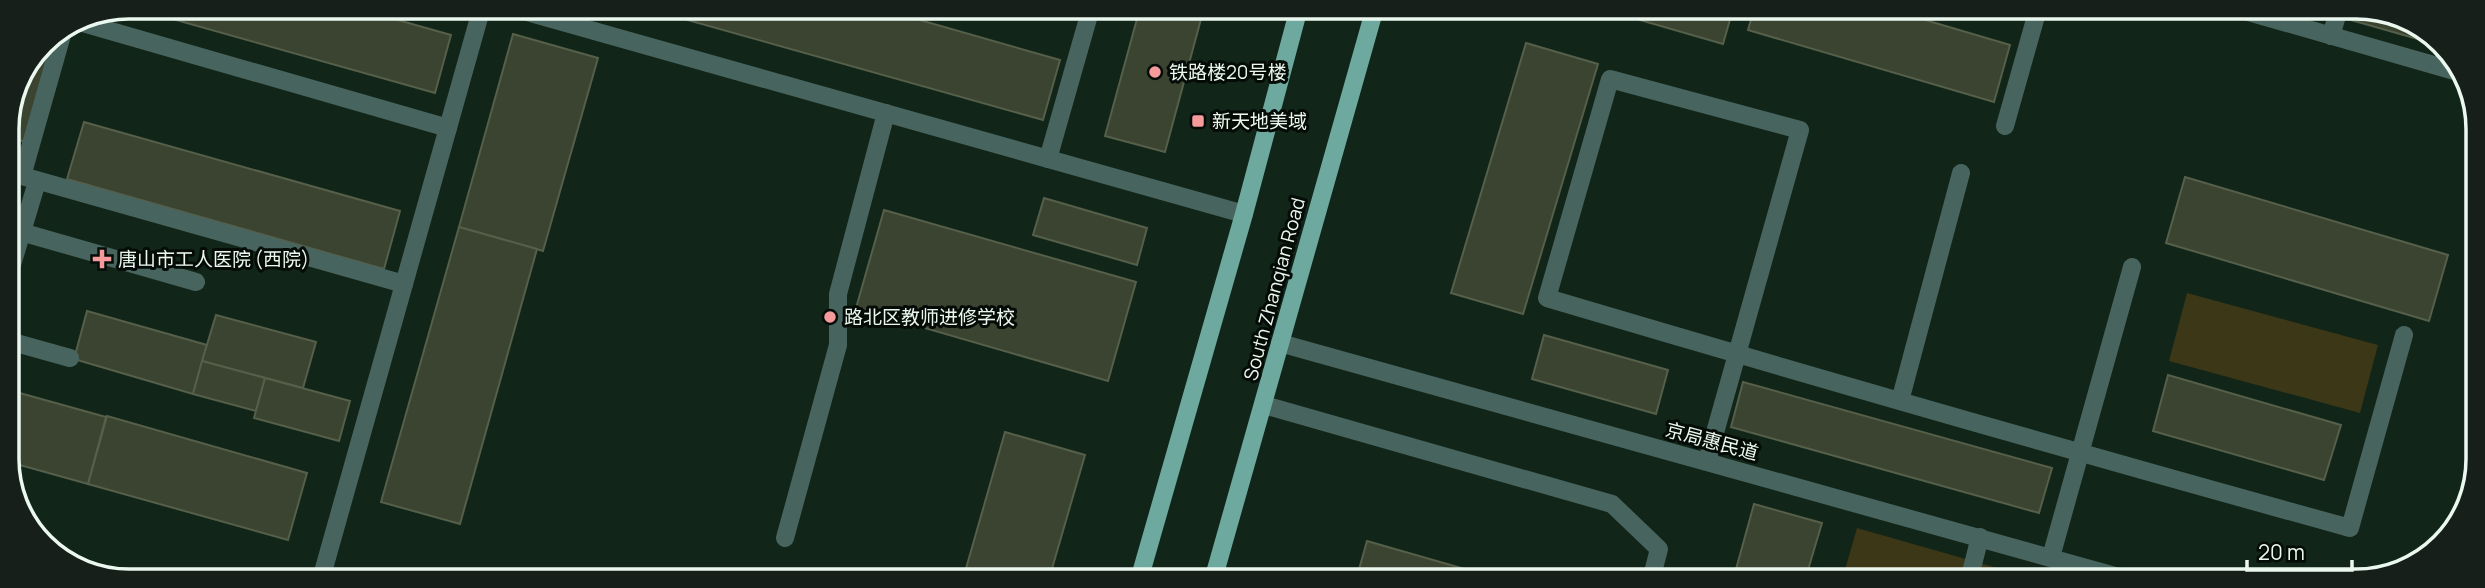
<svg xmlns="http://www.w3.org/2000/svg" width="2485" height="588" viewBox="0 0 2485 588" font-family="Manrope,'Noto Sans SC',sans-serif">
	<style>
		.green { fill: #3c3717 }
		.building { fill: #3b4430; stroke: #555f4a; stroke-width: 2 }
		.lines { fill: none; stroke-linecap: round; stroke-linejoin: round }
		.minor { stroke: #48645f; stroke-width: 18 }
		.major { stroke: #6da99f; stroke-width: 18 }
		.poi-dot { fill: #f59b9c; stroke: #050c07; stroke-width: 2.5 }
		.labels { text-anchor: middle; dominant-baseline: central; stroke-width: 6; stroke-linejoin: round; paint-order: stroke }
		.poi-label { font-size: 19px; fill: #ebf8ef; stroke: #050c07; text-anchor: start }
		.street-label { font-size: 19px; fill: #ebf8ef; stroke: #050c07 }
		.rim { fill: none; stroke: #ebf8ef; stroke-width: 3.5 }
	</style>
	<rect width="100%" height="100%" fill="#112518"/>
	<g class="green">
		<polygon points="2187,293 2378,345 2360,413 2169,361"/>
		<polygon points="1857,528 2039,580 1842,580"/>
	</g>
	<g class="building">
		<polygon points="130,7 352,7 451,35 435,93"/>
		<polygon points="645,8 878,8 1060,60 1043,120"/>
		<polygon points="1140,8 1204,8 1165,152 1105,136"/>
		<polygon points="1602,9 1733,9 1723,44"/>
		<polygon points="1754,9 1888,9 2010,45 1994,102 1748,30"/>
		<polygon points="2346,9 2380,9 2443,43 2445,47 2344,18"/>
		<polygon points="58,33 26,142 7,137 7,122 43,42"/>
		<polygon points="513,34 598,58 543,251 459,227"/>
		<polygon points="1526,43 1598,64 1523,314 1451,293"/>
		<polygon points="84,122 400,211 384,269 67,179"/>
		<polygon points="2185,177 2448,255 2429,321 2166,243"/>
		<polygon points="1044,198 1147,228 1137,265 1033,235"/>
		<polygon points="884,210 1136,282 1108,381 856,308"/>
		<polygon points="459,227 537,249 460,524 381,502"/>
		<polygon points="87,311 207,345 193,394 74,359"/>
		<polygon points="216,315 316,342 303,388 202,361"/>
		<polygon points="1544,335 1668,370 1656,414 1532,379"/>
		<polygon points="202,361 265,378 256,411 193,394"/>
		<polygon points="2168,375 2341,425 2324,480 2153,431"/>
		<polygon points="265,378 350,401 339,441 254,418"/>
		<polygon points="1743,382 2052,468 2039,513 1731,427"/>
		<polygon points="9,390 106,417 88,484 9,462"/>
		<polygon points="107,416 307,473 288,540 88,484"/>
		<polygon points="1005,432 1085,455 1049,579 963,579"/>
		<polygon points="1754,504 1822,523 1805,580 1733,580"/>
		<polygon points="1367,541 1503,580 1356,580"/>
	</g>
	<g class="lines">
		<g class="minor">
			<polyline points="509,7 1244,214"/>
			<polyline points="2238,9 2458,72"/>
			<polyline points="76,21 448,128"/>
			<polyline points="64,28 22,176 404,284"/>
			<polyline points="2331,36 2339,9"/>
			<polyline points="2005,126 2038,9"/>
			<polyline points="1048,159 1091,8"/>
			<polyline points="21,232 196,282"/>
			<polyline points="8,278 37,182"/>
			<polyline points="9,341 70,358"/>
			<polyline points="1280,343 2133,581"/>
			<polyline points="1900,401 1961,173"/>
			<polyline points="1264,405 1612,504 1659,549 1651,580"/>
			<path d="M1707 461 1800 130 1610 79 1547 298C1814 377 2082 454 2350 528L2404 335"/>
			<polyline points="785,538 838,345 838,294 886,113"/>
			<polyline points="2051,557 2132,267"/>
			<polyline points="321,579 482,7"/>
			<polyline points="1969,580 1980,537"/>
		</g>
		<g class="major">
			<polyline points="1139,580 1244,214 1299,8"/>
			<polyline points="1213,580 1375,8"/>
		</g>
	</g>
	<g class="poi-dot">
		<circle cx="1155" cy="72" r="7"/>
		<rect x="1191" y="114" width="14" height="14" rx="3.5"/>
		<path d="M98.5 248.5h7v7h7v7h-7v7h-7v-7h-7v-7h7z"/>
		<circle cx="830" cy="317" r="7"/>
	</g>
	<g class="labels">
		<g class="poi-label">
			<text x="1169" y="72">铁路楼20号楼</text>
			<text x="1212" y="121">新天地美域</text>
			<text x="118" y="259">唐山市工人医院 (西院)</text>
			<text x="844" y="317">路北区教师进修学校</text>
		</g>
		<g class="street-label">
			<text transform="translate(1274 289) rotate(-75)">South Zhanqian Road</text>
			<text transform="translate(1712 441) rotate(15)">京局惠民道</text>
		</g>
	</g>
	<path d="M0 0H2485V588H0ZM129 19H2356A110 110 0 0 1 2466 129V459A110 110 0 0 1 2356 569H129A110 110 0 0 1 19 459V129A110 110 0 0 1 129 19Z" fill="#171f1a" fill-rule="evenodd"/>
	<path class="rim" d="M129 19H2356A110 110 0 0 1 2466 129V459A110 110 0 0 1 2356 569H129A110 110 0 0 1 19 459V129A110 110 0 0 1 129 19Z"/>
	<path d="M2247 560v10h105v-10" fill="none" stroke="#ebf8ef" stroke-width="3.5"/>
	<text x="2258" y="560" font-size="21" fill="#ebf8ef" stroke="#050c07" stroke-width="5" paint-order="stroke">20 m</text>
</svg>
